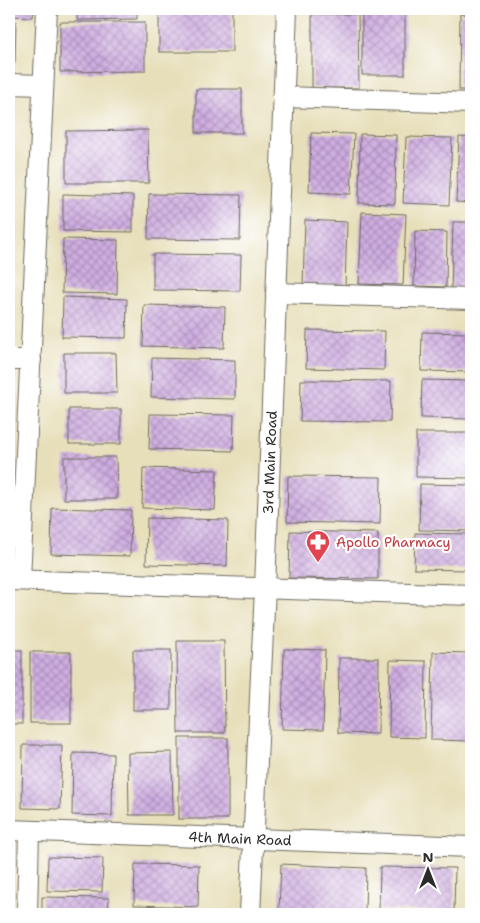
<svg xmlns="http://www.w3.org/2000/svg" width="480" height="923" viewBox="0 0 480 923" font-family="'Shantell Sans',sans-serif">
	<style>
		.building { fill: url(#building-cross-hatch) }
		.lines { fill: none; stroke-linecap: round; stroke-linejoin: round }
		.minor-casing { stroke: #6d6a5d; stroke-width: 22 }
		.minor { stroke: #fff; stroke-width: 20 }
		.labels { text-anchor: middle; dominant-baseline: central; stroke-width: 4.5; stroke-linejoin: round; paint-order: stroke }
		.street-label { font-size: 14px; fill: #2b2b2b; stroke: #fff }
		.health-label { font-size: 14px; fill: #be3a42; stroke: #fff; text-anchor: start }
	</style>
	<defs>
		<pattern id="building-cross-hatch" width="8" height="8" patternUnits="userSpaceOnUse" patternTransform="scale(1.25)"><rect width="8" height="8" fill="#cfade1"/><path d="M0 0l8 8M0 8l8-8" fill="none" stroke="#a88db7"/></pattern>
	</defs>
	<rect width="100%" height="100%" fill="#fff"/>
	<filter id="ink" filterUnits="userSpaceOnUse"><feTurbulence type="fractalNoise" baseFrequency=".02" numOctaves="2"/><feDisplacementMap in="SourceGraphic" scale="10" xChannelSelector="R" yChannelSelector="G"/><feConvolveMatrix kernelMatrix="1 2 1 2 8 2 1 2 1" color-interpolation-filters="sRGB"/></filter>
	<filter id="wash" filterUnits="userSpaceOnUse"><feTurbulence type="fractalNoise" baseFrequency=".0096" numOctaves="4" result="noise"/><feDisplacementMap in="SourceGraphic" scale="20" xChannelSelector="R" yChannelSelector="G"/><feGaussianBlur stdDeviation="1.12" result="paint"/><feColorMatrix in="noise" values="0 0 0 0 0 0 0 0 0 0 0 0 0 0 0 0 0 1.4 0 .05"/><feComposite in="paint" operator="in"/></filter>
	<g filter="url(#wash)">
		<rect width="100%" height="100%" fill="#e7dfba"/>
		<g id="blocks">
			<g class="building">
				<polygon points="9,9 34,9 33,17 9,16"/>
				<polygon points="77,9 137,9 137,19 77,20"/>
				<rect x="159" y="9" width="73" height="43"/>
				<rect x="362" y="11" width="43" height="64"/>
				<polygon points="312,14 358,14 359,88 312,88"/>
				<polygon points="460,14 471,15 471,90 459,90"/>
				<polygon points="9,21 16,21 15,63 9,63"/>
				<polygon points="60,22 145,22 145,71 60,72"/>
				<rect x="196" y="89" width="46" height="44"/>
				<polygon points="9,117 11,117 10,156 9,156"/>
				<polygon points="148,130 149,183 66,183 66,131"/>
				<polygon points="311,133 354,134 351,194 309,192"/>
				<polygon points="360,134 396,135 395,204 359,203"/>
				<polygon points="406,137 452,138 449,205 403,203"/>
				<polygon points="459,137 471,138 471,203 456,202"/>
				<polygon points="9,164 14,164 13,202 9,202"/>
				<polygon points="63,194 133,196 133,232 63,231"/>
				<polygon points="149,194 241,195 240,240 148,239"/>
				<polygon points="9,209 14,209 13,243 9,243"/>
				<polygon points="362,212 406,214 403,285 359,284"/>
				<polygon points="305,220 347,222 345,288 303,286"/>
				<polygon points="453,222 471,222 471,291 451,290"/>
				<polygon points="415,231 447,232 446,287 414,286"/>
				<polygon points="63,239 118,240 117,294 62,293"/>
				<polygon points="9,253 11,253 10,297 9,297"/>
				<polygon points="153,254 241,255 240,291 153,290"/>
				<polygon points="63,297 127,299 126,338 62,337"/>
				<polygon points="144,305 225,307 224,348 143,346"/>
				<polygon points="307,330 385,331 384,370 306,368"/>
				<polygon points="422,332 471,333 471,372 421,371"/>
				<polygon points="64,353 116,353 117,393 64,393"/>
				<polygon points="152,358 235,360 235,399 151,397"/>
				<polygon points="301,380 391,381 390,422 300,421"/>
				<polygon points="422,380 471,381 471,419 421,418"/>
				<rect x="69" y="409" width="52" height="35"/>
				<polygon points="150,414 234,415 233,451 149,449"/>
				<polygon points="416,433 471,433 471,478 416,477"/>
				<polygon points="64,457 116,457 117,499 64,499"/>
				<polygon points="143,468 217,470 215,510 142,508"/>
				<polygon points="288,476 381,477 380,524 287,522"/>
				<polygon points="420,484 471,485 471,531 419,530"/>
				<polygon points="52,508 131,510 130,556 51,554"/>
				<polygon points="147,518 228,520 227,566 146,564"/>
				<polygon points="290,531 378,533 378,579 289,578"/>
				<polygon points="415,533 467,534 467,570 414,569"/>
				<polygon points="177,641 224,641 225,733 178,733"/>
				<polygon points="284,649 325,650 323,730 282,729"/>
				<rect x="9" y="650" width="13" height="74"/>
				<rect x="133" y="650" width="38" height="60"/>
				<rect x="30" y="652" width="41" height="71"/>
				<polygon points="433,652 471,653 471,741 431,740"/>
				<polygon points="339,658 379,658 378,734 338,733"/>
				<polygon points="390,660 426,661 425,738 389,737"/>
				<rect x="179" y="738" width="49" height="81"/>
				<polygon points="23,745 62,745 60,809 22,808"/>
				<polygon points="172,752 173,815 129,815 128,753"/>
				<polygon points="73,753 113,754 112,816 72,815"/>
				<polygon points="48,857 103,858 102,892 47,891"/>
				<polygon points="135,864 199,865 198,907 134,905"/>
				<polygon points="281,864 366,868 365,913 279,910"/>
				<polygon points="380,867 455,868 454,911 379,910"/>
				<polygon points="42,897 109,898 108,914 42,914"/>
			</g>
		</g>
	</g>
	<g filter="url(#ink)">
		<use href="#blocks" fill-opacity="0" stroke="#6d6a5d" stroke-width="1"/>
		<g class="lines">
			<g class="minor-casing">
				<g id="minor">
					<polyline points="9,84 43,85"/>
					<polyline points="283,97 471,103"/>
					<polyline points="276,293 471,299"/>
					<polyline points="9,360 31,360"/>
					<polyline points="9,580 471,595"/>
					<polyline points="20,580 47,9"/>
					<path id="s1" d="M9 830 471 847"/>
					<polyline points="27,914 29,831"/>
					<path id="s2" d="M250 914 265 588 287 9"/>
				</g>
			</g>
			<use href="#minor" class="minor"/>
		</g>
	</g>
	<defs>
		<g id="pharmacy-pin" transform="scale(1.25)"><path d="M0 17L-7.5 6A9.5 9.5 0 1 1 7.5 6Z" fill="#e0444e" stroke="#fff"/><path d="M-2-6h4v4h4v4h-4v4h-4v-4h-4v-4h4Z" fill="#fff"/></g>
	</defs>
	<g fill-rule="evenodd">
		<use href="#pharmacy-pin" x="318" y="542"/>
	</g>
	<g class="labels">
		<g class="street-label">
			<text stroke="none"><textPath href="#s2" startOffset="452">3rd Main Road</textPath></text>
			<text stroke="none"><textPath href="#s1" startOffset="231">4th Main Road</textPath></text>
		</g>
		<g class="health-label">
			<text x="336" y="542">Apollo Pharmacy</text>
		</g>
	</g>
	<rect width="480" height="923" fill="none" stroke="#fff" stroke-width="30"/>
	<g transform="translate(428 870)" stroke="#ffffff" stroke-width="4" paint-order="stroke">
	<path d="M0-4L9 19L0 12L-9 19Z" fill="#2b2b2b"/>
	<text y="-8" font-size="14" font-weight="bold" text-anchor="middle" fill="#2b2b2b">N</text>
	</g>
</svg>
